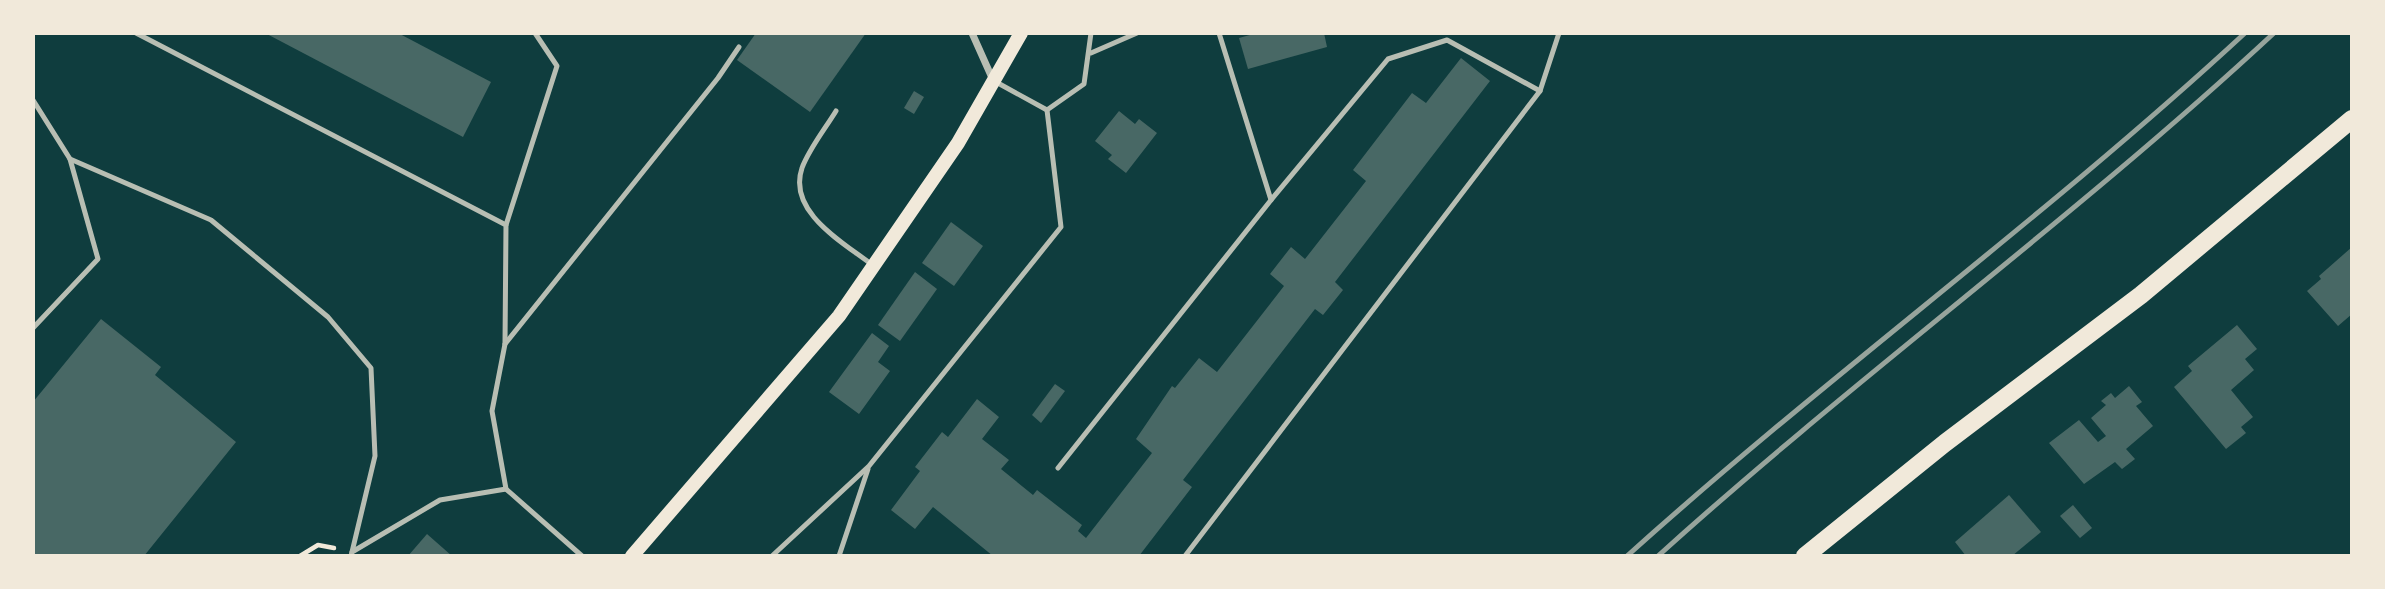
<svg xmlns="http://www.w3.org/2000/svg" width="2385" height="589" viewBox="0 0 2385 589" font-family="Helvetica,sans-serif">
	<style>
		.building { fill: #486865 }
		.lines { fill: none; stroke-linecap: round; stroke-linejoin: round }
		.path { stroke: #f1e9da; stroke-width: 4.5 }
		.service { stroke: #b8beb3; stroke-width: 5 }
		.minor { stroke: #b8beb3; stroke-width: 7 }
		.secondary { stroke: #f1e9da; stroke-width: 14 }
		.primary { stroke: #f1e9da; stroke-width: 18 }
		.rail { stroke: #97a49c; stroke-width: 5 }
	</style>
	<rect width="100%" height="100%" fill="#0f3d3e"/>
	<g class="building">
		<polygon points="265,33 398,33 491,82 463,137"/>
		<polygon points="756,33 866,33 810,112 737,60"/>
		<polygon points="1257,33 1324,33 1327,47 1248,69 1239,38"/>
		<polygon points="1461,58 1490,81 1335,282 1343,290 1323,315 1315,309 1183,480 1192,487 1139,556 993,556 933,507 915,529 891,510 920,471 915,467 942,432 948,437 977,399 999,417 982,439 1009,460 1001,469 1033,495 1037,490 1082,525 1078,531 1086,538 1152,453 1136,439 1172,386 1175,388 1199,358 1217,372 1284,286 1270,274 1291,247 1305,259 1366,181 1353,170 1412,93 1426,103"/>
		<polygon points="914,91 924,97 914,114 904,108"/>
		<polygon points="1119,111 1135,124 1139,119 1157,133 1126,173 1108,159 1112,155 1095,141"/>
		<polygon points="951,222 983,246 954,286 922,263"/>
		<polygon points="2352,247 2352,314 2338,326 2307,291 2321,279 2319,276"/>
		<polygon points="915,272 937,289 900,341 878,325"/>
		<polygon points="101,319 161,367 155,375 236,442 144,556 33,556 33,402"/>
		<polygon points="2237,325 2257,349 2245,359 2254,370 2231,390 2253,417 2241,427 2246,433 2226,449 2174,387 2192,371 2188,366"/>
		<polygon points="872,333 889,346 878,362 890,371 859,414 829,392"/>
		<polygon points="1055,384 1065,391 1041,423 1032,415"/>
		<polygon points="2129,386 2142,402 2136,406 2153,426 2126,449 2135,459 2122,469 2115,462 2084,484 2049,443 2079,420 2098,442 2106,436 2091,418 2106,405 2101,401 2111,393 2115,398"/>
		<polygon points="2009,495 2041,532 2012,556 1966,556 1955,542"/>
		<polygon points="2073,505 2092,528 2080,538 2060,516"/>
		<polygon points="427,534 452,556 408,556"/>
	</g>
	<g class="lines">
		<polyline class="path" points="300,556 318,545 334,548"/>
		<g class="service">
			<polyline points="136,33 506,225 505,344 492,411 506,489 582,556"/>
			<polyline points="1219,33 1271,200"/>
			<polyline points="1091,53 1137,33"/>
			<polyline points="996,82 1047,110 1084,84 1091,33"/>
			<polyline points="33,100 70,159 211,220 328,317 371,368 375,456 352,552"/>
			<path d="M836 111C825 129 809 149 802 168 787 212 844 243 871 264"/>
			<polyline points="506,225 557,66 535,33"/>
			<polyline points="33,328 98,259 70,159"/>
			<polyline points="505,344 718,78 739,47"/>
			<polyline points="1058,468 1271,200 1388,59 1447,40 1540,91"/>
			<polyline points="351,556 352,552 440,500 506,489"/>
			<polyline points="772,556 869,466 1061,227 1047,110"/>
			<polyline points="839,556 868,469"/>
			<polyline points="1185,556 1540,91 1559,33"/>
		</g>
		<polyline class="minor" points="972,33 993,80"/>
		<polyline class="secondary" points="632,556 839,316 958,143 1021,33"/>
		<polyline class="primary" points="1805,556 1945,443 2141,295 2352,119"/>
		<g class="rail">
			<path d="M1627 556C1828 375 2046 217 2245 33"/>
			<path d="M1658 556C1858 375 2076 217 2274 33"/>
		</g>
	</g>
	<rect width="2385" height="589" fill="none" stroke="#f1e9da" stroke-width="70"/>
</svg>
